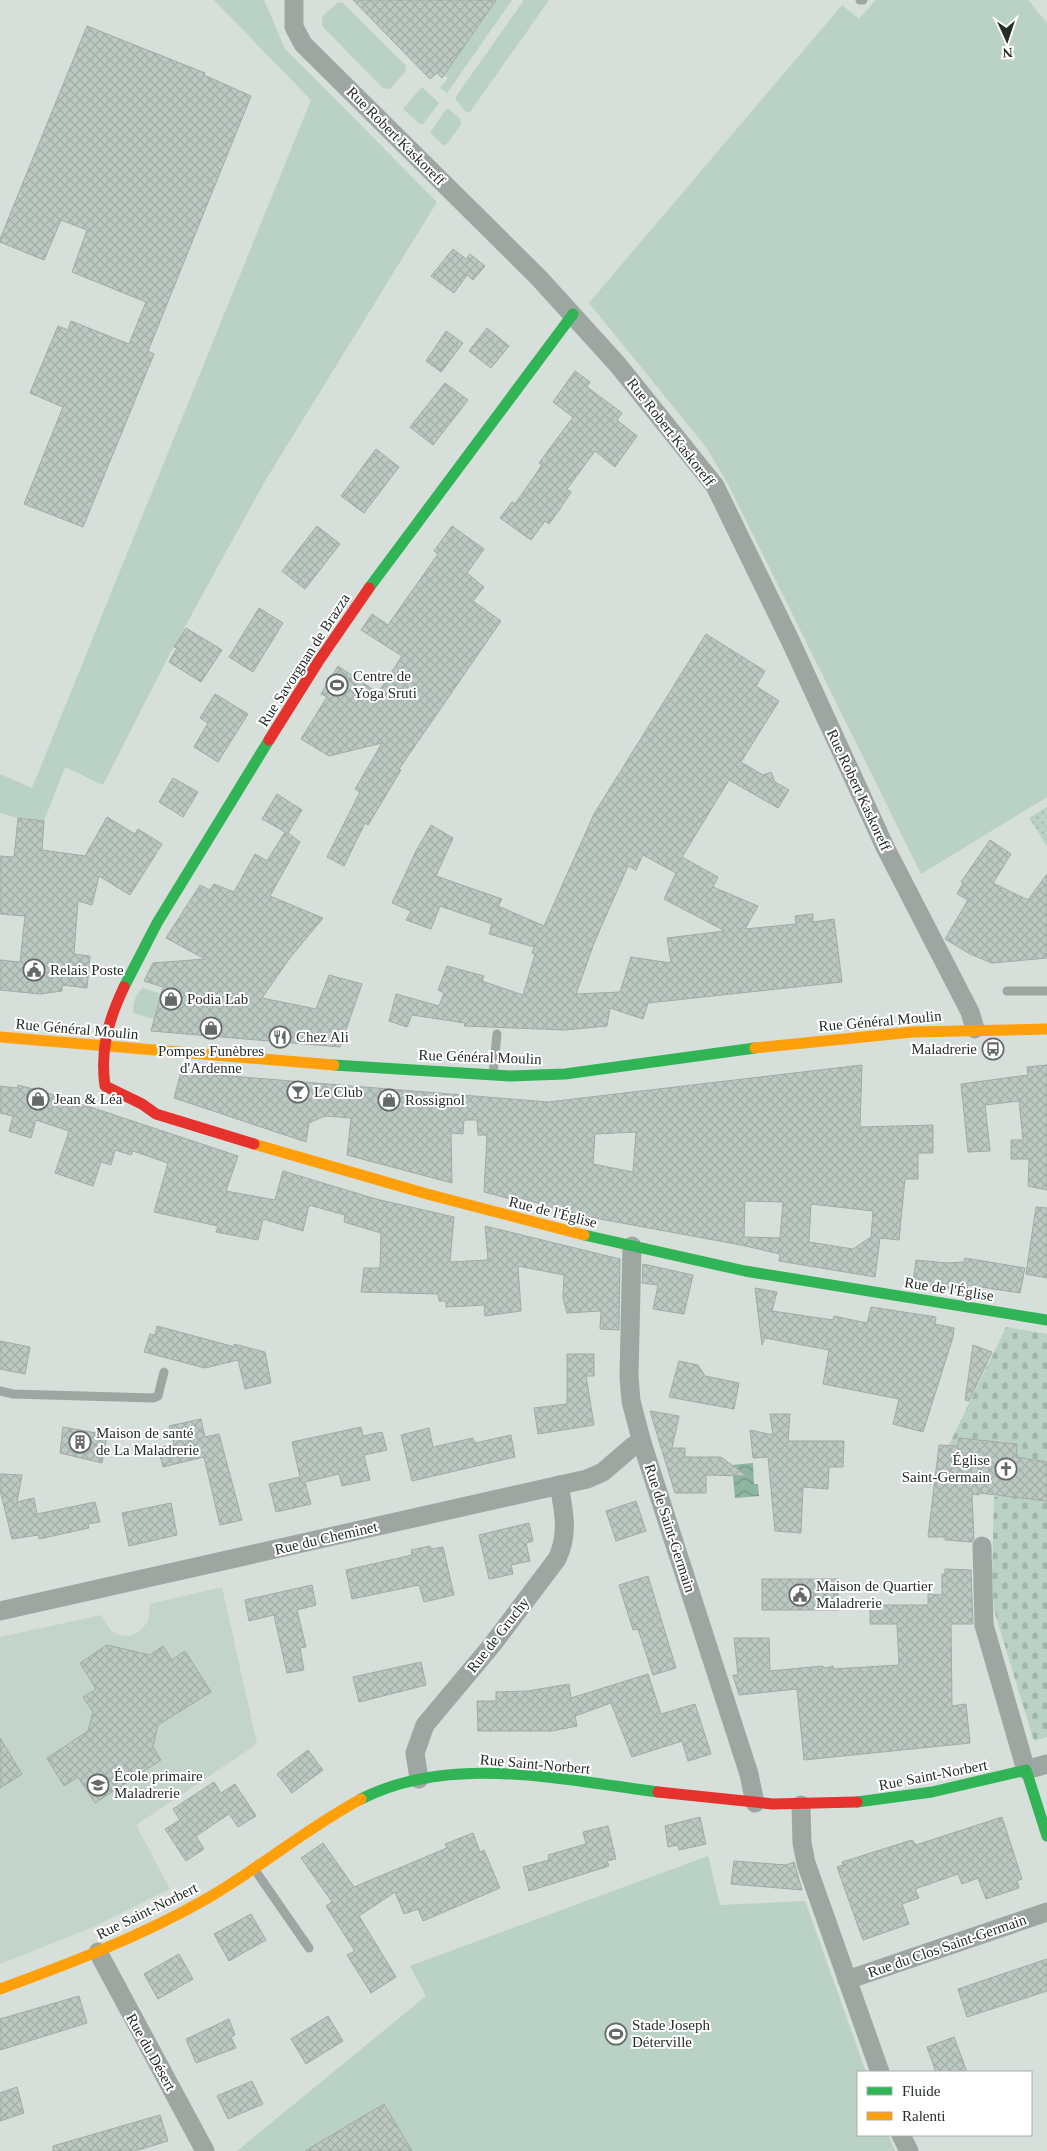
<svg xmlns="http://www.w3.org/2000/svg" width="1047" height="2151" viewBox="0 0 1047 2151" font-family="'Times New Roman',serif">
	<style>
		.built { fill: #c3d5cb }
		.grass { fill: #bad1c5 }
		.cemetery { fill: url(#cemetery-stones) }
		.park { fill: url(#park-dots) }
		.water { fill: url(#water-waves) }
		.building { fill: url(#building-cross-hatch); stroke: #a3aaa6; fill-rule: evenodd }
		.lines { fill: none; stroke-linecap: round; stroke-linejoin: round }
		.lane { stroke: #9da6a1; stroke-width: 9 }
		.street { stroke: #9da6a1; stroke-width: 19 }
		.fast { stroke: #30b455; stroke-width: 11 }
		.slow { stroke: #ff9f0a; stroke-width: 11 }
		.jam { stroke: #e5322d; stroke-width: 11 }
		.labels { text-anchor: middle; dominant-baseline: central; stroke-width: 4; stroke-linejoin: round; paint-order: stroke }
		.street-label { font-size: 15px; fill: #262d29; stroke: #fff }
		.poi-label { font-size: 15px; fill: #262d29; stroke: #fff; text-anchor: start }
	</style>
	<defs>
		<pattern id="cemetery-stones" width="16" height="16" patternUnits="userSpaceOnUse" patternTransform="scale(1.25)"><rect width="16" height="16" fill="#bad1c5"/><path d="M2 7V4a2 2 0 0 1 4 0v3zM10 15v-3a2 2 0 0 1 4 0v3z" fill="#a0b4a9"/></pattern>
		<pattern id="park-dots" width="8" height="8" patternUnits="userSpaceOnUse" patternTransform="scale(1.25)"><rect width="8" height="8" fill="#bad1c5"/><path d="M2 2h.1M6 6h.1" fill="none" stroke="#a0b4a9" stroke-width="1.8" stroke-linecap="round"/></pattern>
		<pattern id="water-waves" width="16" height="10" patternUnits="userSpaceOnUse" patternTransform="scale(1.25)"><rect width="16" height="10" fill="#8db5a1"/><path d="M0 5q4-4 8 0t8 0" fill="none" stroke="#739483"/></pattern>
		<pattern id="building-cross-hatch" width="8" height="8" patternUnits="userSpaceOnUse" patternTransform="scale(1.25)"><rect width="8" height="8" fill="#bbc9c2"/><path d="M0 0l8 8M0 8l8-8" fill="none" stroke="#a1ada7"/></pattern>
	</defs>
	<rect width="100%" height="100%" fill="#d6dfda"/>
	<polygon class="built" points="222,1587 257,1744 136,1825 170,1889 91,1928 0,1964 0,1637 101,1615 111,1631 119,1635 129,1636 137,1633 148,1622 150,1604"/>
	<g class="grass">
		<polygon points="214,0 264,0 285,49 437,202 265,481 166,661 103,785 65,767 44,821 18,818 0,813 0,774 32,788 311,100"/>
		<polygon points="496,0 512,0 447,93 440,88 448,78 444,75"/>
		<polygon points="524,0 549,0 470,112 466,112 455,98"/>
		<polygon points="876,0 1028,0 1047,23 1047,797 921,874 728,484 706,447 589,303 842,5 859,19"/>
		<polygon points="338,2 343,3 406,66 405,72 390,89 383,88 322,26 322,17"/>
		<polygon points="422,87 439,103 423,124 420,124 403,109"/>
		<polygon points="446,109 449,109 461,120 461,124 447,144 443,145 430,133"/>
		<path d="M143 988 161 994 154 1019 133 1013C133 1004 135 994 143 988Z"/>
		<polygon points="708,1856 720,1905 805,1901 866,2072 858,2072 858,2135 888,2135 895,2151 237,2151 426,1996 410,1966"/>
	</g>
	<g class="cemetery">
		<polygon points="1006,1327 1047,1334 1047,1462 1016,1457 1017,1444 1001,1441 1000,1443 959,1438 956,1457 947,1449"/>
		<polygon points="1001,1495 1047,1501 1047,1737 1034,1741 994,1610 992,1574 994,1497"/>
	</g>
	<polygon class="park" points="1047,807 1047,846 1029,818"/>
	<polygon class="water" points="753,1463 754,1484 758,1484 759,1496 735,1498 732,1465"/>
	<g class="building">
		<polygon points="353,0 496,0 442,78 437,73 430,79"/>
		<polygon points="87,26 205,73 204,75 251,96 148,351 154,354 83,527 24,504 63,407 30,393 58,326 68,330 71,321 129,344 146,302 72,272 87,230 61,220 44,260 0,242 0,239"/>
		<polygon points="453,249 466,259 470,254 485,266 473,280 467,275 454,293 431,276"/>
		<polygon points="487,328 509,346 491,368 469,351"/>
		<polygon points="446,331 463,343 441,372 426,361"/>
		<polygon points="575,371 590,382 587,387 622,413 617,420 637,436 615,467 595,451 567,489 571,492 560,509 549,524 545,521 531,540 500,518 512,502 515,504 542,465 539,463 573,417 553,402"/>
		<polygon points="445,383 468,400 433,445 410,427"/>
		<polygon points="376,449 399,467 364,513 341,496"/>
		<polygon points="317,526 340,544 305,589 282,571"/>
		<polygon points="452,526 484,549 467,573 484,587 473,601 501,621 399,769 401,770 368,825 365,823 344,866 327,857 360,792 355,789 382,743 329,756 301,739 327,697 321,694 338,666 378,693 402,656 361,630 372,614 388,625 438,554 434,551"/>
		<polygon points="259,608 283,623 253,672 229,657"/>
		<polygon points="186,628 222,650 201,682 169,662 177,648 174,647"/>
		<path d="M706 634 765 671 756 686 779 701 741 762 763 775 771 772 775 782 789 790 778 808 729 780 682 857 718 877 713 887 758 906 745 929 796 924 795 916 813 914V922L834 919 842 982 648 1003 643 1019 610 1008 607 1026 565 1030 464 1026 465 1023 412 1015 407 1027 389 1021 396 994 439 1006 444 993 438 990 447 966 484 976 482 981 523 995 535 954 532 953 534 947 489 934 492 924 440 906 431 929 406 920 411 911 392 903 416 851 431 825 453 838 436 876 502 899 498 906 544 926 594 814ZM643 855 676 873 664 899 725 931 667 938 671 963 631 957 620 992 576 994 594 943 628 866 636 870Z"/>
		<polygon points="215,694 248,714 218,762 194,747 208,723 200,718"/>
		<polygon points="173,778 198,792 183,817 159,802"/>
		<polygon points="277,794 302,810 288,833 300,842 270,896 323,918 289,959 262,998 316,1009 329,975 362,984 340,1047 151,1031 163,987 144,981 153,963 205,959 166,938 200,885 210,890 214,884 234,892 255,854 267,861 285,832 262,819"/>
		<polygon points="107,817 135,834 138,829 162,844 130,895 99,876 92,905 78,901 74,954 90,956 87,988 62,985 62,991 40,994 0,990 0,960 20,962 25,916 0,914 0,856 14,857 18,818 44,821 42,850 85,856"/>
		<polygon points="990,840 1011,854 993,883 1028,900 1047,874 1047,958 992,963 970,954 945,939 968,900 957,894 963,883 961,882"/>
		<path d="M862 1065 860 1127 933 1125V1153H918V1179H905L899 1240 880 1238 875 1277 779 1261 780 1254 741 1245 573 1214 518 1197V1201L484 1192 487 1135H478L477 1120H464L463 1134 451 1133 452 1183 347 1155 351 1118 325 1116 309 1123 306 1142 174 1098 181 1072 548 1102ZM636 1132 633 1172 593 1164 595 1134ZM745 1201 783 1202 780 1238 744 1237ZM811 1204 873 1211 871 1237 853 1249 809 1242Z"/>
		<polygon points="1047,1065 1047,1190 1028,1186 1029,1159 1011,1159 1011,1140 1023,1140 1019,1101 985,1105 990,1151 968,1152 961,1084 1028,1075 1027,1067"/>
		<polygon points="18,1085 48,1093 238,1156 226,1191 275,1200 283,1171 376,1199 454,1217 450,1262 488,1260 485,1226 620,1259 619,1330 600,1329 601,1311 567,1313 563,1298 564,1275 518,1266 521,1311 485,1316 484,1305 446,1307 446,1301 439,1301 438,1294 361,1292 364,1268 380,1268 381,1233 344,1222 345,1215 309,1205 303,1231 263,1219 258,1240 216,1232 218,1226 154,1212 168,1163 133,1151 131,1155 115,1150 111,1165 101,1162 93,1186 55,1173 69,1131 36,1120 31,1138 9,1131 13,1116 0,1113 0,1086 17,1088"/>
		<polygon points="1036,1207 1047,1208 1047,1278 1026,1274"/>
		<polygon points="965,1258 1025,1268 1020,1293 968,1285 967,1291 913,1283 916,1260 947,1263 964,1262"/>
		<polygon points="643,1264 693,1275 684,1314 653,1309 658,1285 642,1283"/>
		<polygon points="755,1288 777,1292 772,1311 833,1320 834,1316 867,1323 871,1307 936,1317 935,1324 954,1328 953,1337 923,1432 893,1424 899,1399 823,1384 829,1350 765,1338 762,1345"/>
		<polygon points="157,1326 235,1347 234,1344 265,1352 271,1383 245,1389 238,1360 205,1368 144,1352 150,1334 155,1335"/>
		<polygon points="0,1341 30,1347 25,1374 0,1369"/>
		<polygon points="973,1345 992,1352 969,1401 965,1400"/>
		<polygon points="567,1354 594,1354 594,1376 586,1376 594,1425 538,1434 534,1408 567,1404"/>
		<polygon points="679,1361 698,1365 705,1376 739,1383 734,1409 669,1397"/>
		<polygon points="650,1411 679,1416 672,1448 685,1448 685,1457 721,1457 747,1476 706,1475 706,1493 675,1493"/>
		<polygon points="770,1414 790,1414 788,1441 844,1441 843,1467 829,1467 828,1489 803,1487 801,1533 775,1531 768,1457 753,1458 750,1430 773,1435"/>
		<polygon points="201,1419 205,1437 219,1434 242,1520 220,1525 204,1457 163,1467 158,1448 174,1444 169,1426"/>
		<polygon points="63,1427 107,1435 102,1463 60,1453"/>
		<polygon points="361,1427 363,1436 382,1432 387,1450 364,1455 370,1480 342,1486 339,1474 305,1482 311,1504 276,1512 269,1484 300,1477 292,1442"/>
		<polygon points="429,1428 433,1447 473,1438 475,1443 511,1435 515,1457 412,1481 401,1435"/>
		<polygon points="959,1438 1017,1444 1016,1457 1047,1462 1047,1501 979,1493 979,1495 972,1494 974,1539 972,1542 945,1540 945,1537 928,1537 939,1445 958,1446"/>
		<polygon points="0,1474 22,1475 17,1502 34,1498 37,1514 95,1502 100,1522 88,1524 89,1528 39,1539 38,1535 12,1539 0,1490"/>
		<polygon points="636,1501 646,1531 616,1541 606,1511"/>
		<polygon points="171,1503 177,1535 129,1546 122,1513"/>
		<polygon points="529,1523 533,1541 526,1543 530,1561 511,1565 513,1574 489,1579 479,1535"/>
		<polygon points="430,1546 431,1549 443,1547 454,1595 424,1602 419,1585 352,1599 346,1570 412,1555 411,1550"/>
		<polygon points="945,1569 971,1570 973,1624 951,1624 952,1706 966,1704 970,1743 804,1760 797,1689 739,1695 733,1675 738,1675 734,1638 769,1638 770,1671 822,1666 825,1668 833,1666 833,1669 899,1665 897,1624 870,1624 870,1605 928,1605 928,1594 942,1595 942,1574 945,1574"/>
		<polygon points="648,1576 676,1668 653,1675 638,1629 633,1630 619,1585"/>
		<rect x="762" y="1579" width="76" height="31"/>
		<polygon points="312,1585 316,1605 297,1610 306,1647 300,1648 304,1670 287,1673 274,1615 249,1621 245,1600"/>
		<polygon points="107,1645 150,1655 163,1646 172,1660 185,1651 211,1692 158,1725 153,1747 161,1760 95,1803 78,1777 64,1786 47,1758 88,1731 93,1712 83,1697 96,1689 80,1663"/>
		<polygon points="421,1662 426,1685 359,1702 353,1677"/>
		<polygon points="648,1674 661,1714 695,1704 711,1754 688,1761 682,1741 632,1757 611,1703 575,1716 577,1726 552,1731 478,1731 477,1701 496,1701 496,1692 528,1691 569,1684 571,1698"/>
		<polygon points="0,1738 22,1774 0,1788"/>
		<polygon points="308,1750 323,1770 292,1793 277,1774"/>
		<polygon points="214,1782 221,1793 235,1784 256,1816 238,1827 229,1814 196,1836 204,1849 186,1861 165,1829 180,1820 173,1809"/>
		<polygon points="700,1817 706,1844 679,1850 678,1845 668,1847 665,1826"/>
		<polygon points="1002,1817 1022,1879 1017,1881 1019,1888 986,1899 978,1878 962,1884 958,1874 915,1889 919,1898 902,1904 909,1924 863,1940 837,1867 843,1865 842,1862 912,1840 916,1845"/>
		<polygon points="608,1826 616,1859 607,1861 609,1866 529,1891 523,1867 549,1860 548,1855 586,1844 583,1832"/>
		<polygon points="473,1833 480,1852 484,1850 500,1888 423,1921 418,1909 404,1914 395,1892 359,1916 396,1977 371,1993 347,1955 355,1951 326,1906 332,1902 301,1858 323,1843 354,1887 447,1848 445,1844"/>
		<polygon points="734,1861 786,1865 794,1862 802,1890 731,1884"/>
		<polygon points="251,1914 266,1940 229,1961 214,1934"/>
		<polygon points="179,1954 193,1979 158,1999 144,1974"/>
		<polygon points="1047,1959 1047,1991 967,2017 958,1989"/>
		<polygon points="79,1996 87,2023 0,2050 0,2019"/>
		<polygon points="328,2016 343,2041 306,2064 291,2039"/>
		<polygon points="229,2019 235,2035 231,2037 236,2048 196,2063 186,2039"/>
		<polygon points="954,2037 967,2072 936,2072 927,2047"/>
		<polygon points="252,2081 263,2104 228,2119 217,2096"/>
		<polygon points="17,2087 24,2113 0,2121 0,2093"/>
		<polygon points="384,2104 412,2151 305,2151"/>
		<polygon points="160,2115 168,2141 135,2151 53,2151 53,2146"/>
	</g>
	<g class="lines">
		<g class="lane">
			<polyline points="860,0 863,0"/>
			<polyline points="1007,991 1047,991"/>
			<polyline points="493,1074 497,1034"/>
			<polyline points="0,1391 13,1394 153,1398 158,1396 164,1372"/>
			<polyline points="255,1870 309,1948"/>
		</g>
		<g class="street">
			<polyline points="294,0 294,27 303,44 539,278 618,365 715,486 790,640 885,847 970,1012 975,1029"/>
			<polyline points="632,1246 629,1376 631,1401 642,1443 749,1774 755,1803"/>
			<polyline points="982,1546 984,1625 1026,1770 1047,1764"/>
			<polyline points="0,1611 587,1479 603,1472 633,1446 642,1443"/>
			<path d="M419 1779 415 1753 425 1725 492 1645 557 1559C569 1534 564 1512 559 1485"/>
			<polyline points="801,1805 802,1843 806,1863 880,2072"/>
			<polyline points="98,1952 205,2151"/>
			<polyline points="847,1980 1047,1912"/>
			<polyline points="901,2135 909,2151"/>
		</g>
		<g class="fast">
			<polyline points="369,588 573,314"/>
			<polyline points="124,987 157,923 269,740"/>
			<polyline points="334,1065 510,1076 565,1074 755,1048"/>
			<polyline points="584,1235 745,1271 1047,1320"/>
			<path d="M361 1799C451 1753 563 1780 658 1792"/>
			<polyline points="857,1802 932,1792 1026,1770 1047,1836"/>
		</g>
		<g class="slow">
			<polyline points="0,1037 334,1065"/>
			<polyline points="755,1048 913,1032 1047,1029"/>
			<polyline points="254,1144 427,1194 584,1235"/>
			<path d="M0 1989C71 1963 142 1936 208 1898 261 1867 307 1828 361 1799"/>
		</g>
		<g class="jam">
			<polyline points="269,740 318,662 369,588"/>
			<path d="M124 987C108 1021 100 1049 105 1086L142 1104 156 1114 254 1144"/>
			<polyline points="658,1792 773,1804 857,1802"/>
		</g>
	</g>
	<defs>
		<g id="stadium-ring" transform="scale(1.125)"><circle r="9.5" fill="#fff" stroke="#646b67" stroke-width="1.5"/><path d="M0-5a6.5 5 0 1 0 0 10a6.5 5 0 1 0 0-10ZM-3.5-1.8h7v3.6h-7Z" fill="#646b67"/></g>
		<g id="civic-ring" transform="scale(1.125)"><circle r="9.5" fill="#fff" stroke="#646b67" stroke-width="1.5"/><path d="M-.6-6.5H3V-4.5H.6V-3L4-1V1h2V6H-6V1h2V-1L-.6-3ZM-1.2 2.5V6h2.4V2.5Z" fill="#646b67"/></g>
		<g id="shop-ring" transform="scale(1.125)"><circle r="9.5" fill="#fff" stroke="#646b67" stroke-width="1.5"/><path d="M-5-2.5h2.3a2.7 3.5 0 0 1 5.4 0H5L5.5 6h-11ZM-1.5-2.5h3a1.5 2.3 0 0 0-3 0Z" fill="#646b67"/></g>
		<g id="restaurant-ring" transform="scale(1.125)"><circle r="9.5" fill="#fff" stroke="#646b67" stroke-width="1.5"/><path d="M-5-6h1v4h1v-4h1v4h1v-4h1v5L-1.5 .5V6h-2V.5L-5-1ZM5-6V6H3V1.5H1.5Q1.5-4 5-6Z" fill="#646b67"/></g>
		<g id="bus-ring" transform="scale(1.125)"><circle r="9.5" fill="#fff" stroke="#646b67" stroke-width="1.5"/><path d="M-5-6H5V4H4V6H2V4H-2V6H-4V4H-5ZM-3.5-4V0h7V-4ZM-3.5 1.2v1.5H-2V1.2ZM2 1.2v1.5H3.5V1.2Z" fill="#646b67"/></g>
		<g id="bar-ring" transform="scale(1.125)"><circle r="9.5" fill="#fff" stroke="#646b67" stroke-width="1.5"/><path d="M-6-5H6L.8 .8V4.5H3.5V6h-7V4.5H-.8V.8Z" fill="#646b67"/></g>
		<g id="building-ring" transform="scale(1.125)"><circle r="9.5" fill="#fff" stroke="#646b67" stroke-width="1.5"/><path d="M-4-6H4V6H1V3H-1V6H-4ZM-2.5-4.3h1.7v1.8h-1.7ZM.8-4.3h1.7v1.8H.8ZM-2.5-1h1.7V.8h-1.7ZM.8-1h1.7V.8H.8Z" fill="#646b67"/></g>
		<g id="church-ring" transform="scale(1.125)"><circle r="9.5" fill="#fff" stroke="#646b67" stroke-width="1.5"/><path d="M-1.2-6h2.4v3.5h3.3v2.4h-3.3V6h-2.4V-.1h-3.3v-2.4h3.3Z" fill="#646b67"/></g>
		<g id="school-ring" transform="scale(1.125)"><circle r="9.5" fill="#fff" stroke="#646b67" stroke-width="1.5"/><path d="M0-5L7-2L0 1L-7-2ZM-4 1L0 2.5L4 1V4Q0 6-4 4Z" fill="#646b67"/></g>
	</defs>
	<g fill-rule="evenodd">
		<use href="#stadium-ring" x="337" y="685"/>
		<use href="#civic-ring" x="34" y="970"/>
		<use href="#shop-ring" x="171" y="999"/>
		<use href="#shop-ring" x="211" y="1028"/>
		<use href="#restaurant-ring" x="280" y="1037"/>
		<use href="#bus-ring" x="993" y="1049"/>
		<use href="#bar-ring" x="298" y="1092"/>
		<use href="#shop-ring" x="38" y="1099"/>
		<use href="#shop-ring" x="389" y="1100"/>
		<use href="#building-ring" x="80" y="1442"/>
		<use href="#church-ring" x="1006" y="1469"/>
		<use href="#civic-ring" x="800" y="1595"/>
		<use href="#school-ring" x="98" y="1785"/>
		<use href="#stadium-ring" x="616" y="2034"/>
	</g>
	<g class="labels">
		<g class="street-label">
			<text transform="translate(396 136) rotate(45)">Rue Robert Kaskoreff</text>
			<text transform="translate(671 432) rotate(52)">Rue Robert Kaskoreff</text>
			<text transform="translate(304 660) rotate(-57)">Rue Savorgnan de Brazza</text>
			<text transform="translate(859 790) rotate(65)">Rue Robert Kaskoreff</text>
			<text transform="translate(880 1021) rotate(-5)">Rue Général Moulin</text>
			<text transform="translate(77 1029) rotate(5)">Rue Général Moulin</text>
			<text transform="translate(480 1057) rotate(2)">Rue Général Moulin</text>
			<text transform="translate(553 1212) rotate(14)">Rue de l'Église</text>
			<text transform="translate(949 1289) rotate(9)">Rue de l'Église</text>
			<text transform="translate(670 1528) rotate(72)">Rue de Saint-Germain</text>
			<text transform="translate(326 1538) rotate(-13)">Rue du Cheminet</text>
			<text transform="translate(498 1635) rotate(-52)">Rue de Gruchy</text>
			<text transform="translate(535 1764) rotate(5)">Rue Saint-Norbert</text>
			<text transform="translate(933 1775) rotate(-11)">Rue Saint-Norbert</text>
			<text transform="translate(147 1911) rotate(-26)">Rue Saint-Norbert</text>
			<text transform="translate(947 1946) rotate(-19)">Rue du Clos Saint-Germain</text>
			<text transform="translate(151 2052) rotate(61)">Rue du Désert</text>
		</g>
		<g class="poi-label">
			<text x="353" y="676">Centre de<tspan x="353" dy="17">Yoga Sruti</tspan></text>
			<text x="50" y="970">Relais Poste</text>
			<text x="187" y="999">Podia Lab</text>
			<text x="296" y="1037">Chez Ali</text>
			<text x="977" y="1049" text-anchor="end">Maladrerie</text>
			<text x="211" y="1051" text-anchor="middle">Pompes Funèbres<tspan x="211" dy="17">d'Ardenne</tspan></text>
			<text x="314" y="1092">Le Club</text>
			<text x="54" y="1099">Jean &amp; Léa</text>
			<text x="405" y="1100">Rossignol</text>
			<text x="96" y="1433">Maison de santé<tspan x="96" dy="17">de La Maladrerie</tspan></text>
			<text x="990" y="1460" text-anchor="end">Église<tspan x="990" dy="17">Saint-Germain</tspan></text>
			<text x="816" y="1586">Maison de Quartier<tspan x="816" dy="17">Maladrerie</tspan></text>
			<text x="114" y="1776">École primaire<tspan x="114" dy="17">Maladrerie</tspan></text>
			<text x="632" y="2025">Stade Joseph<tspan x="632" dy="17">Déterville</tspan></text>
		</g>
	</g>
	<rect x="857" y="2071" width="175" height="65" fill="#ffffff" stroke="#a8aba9"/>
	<rect x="867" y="2087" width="25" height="8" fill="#30b455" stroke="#a8aba9"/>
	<text x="902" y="2096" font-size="15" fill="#262d29">Fluide</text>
	<rect x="867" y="2112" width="25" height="8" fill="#ff9f0a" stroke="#a8aba9"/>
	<text x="902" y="2121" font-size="15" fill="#262d29">Ralenti</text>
	<g transform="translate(1007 40) rotate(177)" stroke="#ffffff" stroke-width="4" paint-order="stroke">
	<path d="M0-4L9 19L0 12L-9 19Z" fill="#262d29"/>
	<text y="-8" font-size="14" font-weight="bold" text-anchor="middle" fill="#262d29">N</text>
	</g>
</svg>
